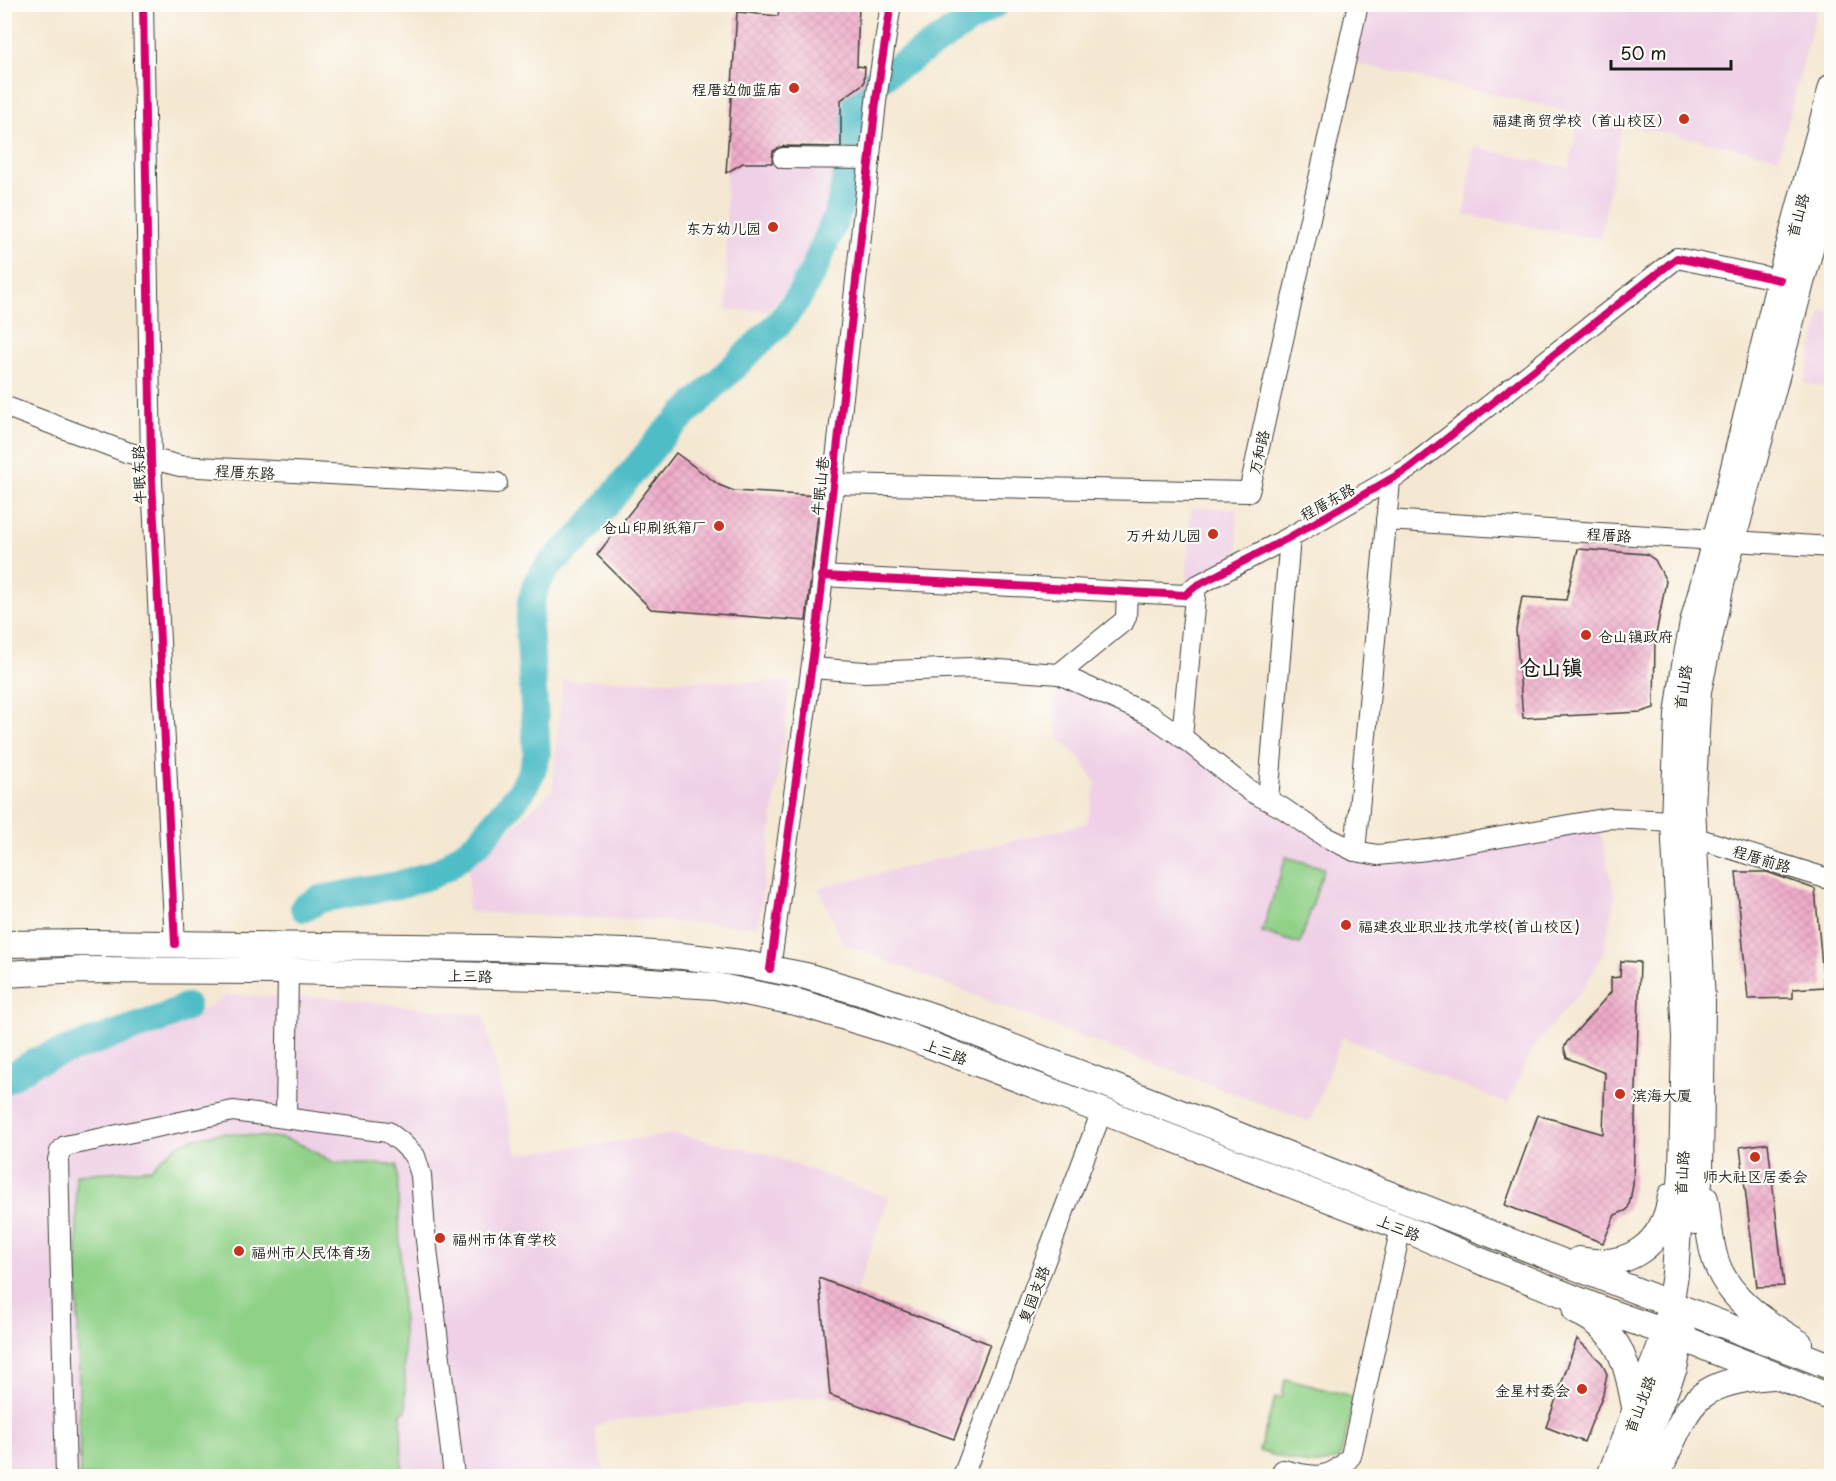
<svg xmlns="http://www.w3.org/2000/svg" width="1836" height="1481" viewBox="0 0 1836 1481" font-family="'Playpen Sans','LXGW WenKai TC',sans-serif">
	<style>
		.built { fill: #efd0e6 }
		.pitch { fill: #90d188; stroke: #567652; stroke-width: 1.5 }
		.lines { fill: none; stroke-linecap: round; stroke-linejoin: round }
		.river { stroke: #4fbdc7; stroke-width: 28 }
		.building { fill: url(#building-cross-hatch) }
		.minor-casing { stroke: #3d3b37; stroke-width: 22 }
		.major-casing { stroke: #3d3b37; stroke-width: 28 }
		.minor { stroke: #fff; stroke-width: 20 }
		.major { stroke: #fff; stroke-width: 26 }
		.cycleway-casing { stroke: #fdfcf7; stroke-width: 11 }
		.cycleway { stroke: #d6006c; stroke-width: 8 }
		.poi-dot { fill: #c8321e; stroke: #fdfcf7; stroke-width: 2 }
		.labels { text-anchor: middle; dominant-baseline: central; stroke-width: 4.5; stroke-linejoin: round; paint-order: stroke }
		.poi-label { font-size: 15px; fill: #1c1c1c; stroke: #fdfcf7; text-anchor: end }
		.street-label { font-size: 15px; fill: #1c1c1c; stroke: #fdfcf7 }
		.district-label { font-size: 21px; font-weight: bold; fill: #1c1c1c; stroke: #fdfcf7 }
	</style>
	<defs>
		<pattern id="building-cross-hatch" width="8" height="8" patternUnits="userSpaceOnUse" patternTransform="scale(1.5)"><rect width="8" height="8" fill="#eeabc9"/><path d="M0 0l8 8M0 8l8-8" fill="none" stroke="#cc93ac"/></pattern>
	</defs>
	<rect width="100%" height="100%" fill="#fdfcf7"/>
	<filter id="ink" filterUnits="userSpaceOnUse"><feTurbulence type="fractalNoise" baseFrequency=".0167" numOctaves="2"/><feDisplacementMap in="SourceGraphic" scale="12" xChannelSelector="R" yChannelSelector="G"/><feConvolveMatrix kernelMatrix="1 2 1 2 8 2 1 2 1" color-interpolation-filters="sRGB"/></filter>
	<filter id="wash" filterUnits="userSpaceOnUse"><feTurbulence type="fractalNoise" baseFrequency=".008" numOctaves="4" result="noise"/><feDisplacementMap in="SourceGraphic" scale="24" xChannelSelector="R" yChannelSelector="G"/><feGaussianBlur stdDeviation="1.35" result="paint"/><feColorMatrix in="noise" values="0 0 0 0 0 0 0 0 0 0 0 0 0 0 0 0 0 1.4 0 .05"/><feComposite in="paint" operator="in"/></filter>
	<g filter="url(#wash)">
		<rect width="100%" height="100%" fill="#f5e8d2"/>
		<g class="built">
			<polygon points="1372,5 1818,5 1779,157 1622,124 1600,239 1464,215 1474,147 1569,168 1580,114 1353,63"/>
			<polygon points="833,161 833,178 811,254 802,270 767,311 727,310 726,173 743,163"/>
			<polygon points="1822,311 1831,313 1831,389 1804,383"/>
			<polygon points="1191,508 1236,508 1239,560 1186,589"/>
			<polygon points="563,680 791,682 758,926 468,912 469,869 552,790"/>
			<polygon points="1064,682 1103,696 1362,857 1576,827 1600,831 1615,896 1603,954 1587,983 1530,1052 1508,1104 1342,1037 1310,1122 1063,1030 843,944 819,888 1087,823 1096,784 1081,759 1058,738 1054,700"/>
			<polygon points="227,995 336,998 483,1015 517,1154 677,1134 760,1152 889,1198 856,1291 819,1278 830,1395 607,1422 594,1428 606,1476 5,1476 5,1091 24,1076 43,1066 80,1053 179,1026"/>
		</g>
		<g class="pitch">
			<polygon points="1286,857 1324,868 1300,944 1262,932"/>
			<path d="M223 1133 282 1138 302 1145 335 1163 397 1165 406 1411 401 1413 402 1476H80L76 1174 151 1169C177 1142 186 1138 223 1133Z"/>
			<path d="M1285 1379 1360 1398 1354 1400 1340 1458C1311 1472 1288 1458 1259 1451L1275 1397 1282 1398Z"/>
		</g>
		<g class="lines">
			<g class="river">
				<polyline points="304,908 320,899 398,885 431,875 447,867 479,842 521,792 531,773 537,755 529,627 531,602 537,582 551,563 579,538 663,435 779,323 798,298 814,269 839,210 848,169 857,99 862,90 995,4"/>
				<polyline points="4,1081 36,1061 165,1017 186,1007"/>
			</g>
		</g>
		<g id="blocks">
			<g class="building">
				<polygon points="780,4 859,4 857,66 865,67 864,83 841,100 841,147 783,146 773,151 772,163 743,163 726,173 737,12 778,16"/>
				<polygon points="676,453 719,485 734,491 820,496 806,621 651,609 597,555"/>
				<polygon points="1578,549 1646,554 1655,560 1666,581 1655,640 1654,708 1641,712 1523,718 1516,630 1522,597 1566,600"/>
				<polygon points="1736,872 1767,872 1815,889 1824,987 1793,989 1793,998 1748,999"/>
				<polygon points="1621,961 1640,962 1633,1185 1629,1205 1627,1210 1615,1215 1603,1243 1505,1205 1538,1115 1603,1134 1605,1073 1567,1058 1564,1048 1567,1042 1611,992 1611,978 1620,977"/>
				<polygon points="1768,1143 1784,1286 1757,1287 1740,1147"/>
				<polygon points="819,1278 990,1344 954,1439 830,1395"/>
				<polygon points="1577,1339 1602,1363 1607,1374 1603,1394 1584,1442 1546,1427"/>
			</g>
		</g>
	</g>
	<g filter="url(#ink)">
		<use href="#blocks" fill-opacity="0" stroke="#3d3b37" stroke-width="1.5"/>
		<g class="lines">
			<g class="minor-casing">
				<g id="minor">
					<polyline points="143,4 151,460 175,944"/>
					<polyline points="783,158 870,159"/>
					<polyline points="4,406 126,452 180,466 497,483"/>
					<polyline points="1390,481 1355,851 1378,855 1427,850 1609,818 1674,821"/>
					<polyline points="832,484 1249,492 1358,4"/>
					<polyline points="1386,520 1832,547"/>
					<polyline points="822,576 1185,595 1196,586 1290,537 1408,469 1677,258 1780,280"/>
					<polyline points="812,668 865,672 971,668 1059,674 1150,715 1182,737 1250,791 1281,807 1324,836 1355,851"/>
					<polyline points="1059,674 1124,621 1126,617 1127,592"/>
					<polyline points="1182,737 1196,586"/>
					<polyline points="1268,800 1290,537"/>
					<polyline points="1693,837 1832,880"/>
					<polyline points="770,969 818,620 877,93 891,4"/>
					<polyline points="286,1118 288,971"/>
					<path d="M1283 1470C1313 1478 1331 1481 1351 1456L1401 1227"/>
					<polyline points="66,1476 58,1160 60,1152 65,1146 233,1111 388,1132 401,1142 415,1156 421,1175 425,1232 454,1476"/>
					<polyline points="963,1476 1102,1111"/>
				</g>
			</g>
			<g class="major-casing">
				<g id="major">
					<polyline points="4,944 87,943 489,948 625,952 682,956 740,963 806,976 867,994 937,1018 1832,1367"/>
					<polyline points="4,974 82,970 288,971 584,978 715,986 800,1003 904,1035 1102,1111 1401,1227 1473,1258 1611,1313 1682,1338 1832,1398"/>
					<path d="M1705 1199C1708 1218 1709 1237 1714 1255 1724 1296 1765 1323 1799 1343"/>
					<polyline points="1695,1222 1700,1172 1702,1002 1692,806 1698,691 1721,584 1832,166"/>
					<path d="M1579 1260C1627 1270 1664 1246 1671 1196"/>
					<path d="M1576 1311C1623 1331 1627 1367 1636 1412"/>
					<polyline points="1610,1476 1666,1332 1675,1274 1682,1170 1685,1037 1674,821 1678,715 1684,671 1693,623 1726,500 1780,280 1832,87"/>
					<polyline points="1631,1476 1674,1368 1684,1321"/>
					<path d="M1656 1476C1689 1409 1686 1382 1772 1376"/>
				</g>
			</g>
			<use href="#minor" class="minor"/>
			<use href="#major" class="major"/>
			<g class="cycleway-casing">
				<g id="cycleway">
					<polyline points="143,4 151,460 175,944"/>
					<polyline points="822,576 1185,595 1196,586 1290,537 1408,469 1677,258 1780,280"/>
					<polyline points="770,969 818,620 877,93 891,4"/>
				</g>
			</g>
			<use href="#cycleway" class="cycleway"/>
		</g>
	</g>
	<g class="poi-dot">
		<circle cx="794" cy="88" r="6"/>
		<circle cx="1684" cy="119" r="6"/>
		<circle cx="773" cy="227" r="6"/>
		<circle cx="719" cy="526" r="6"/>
		<circle cx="1213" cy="534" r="6"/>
		<circle cx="1586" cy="635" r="6"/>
		<circle cx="1346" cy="925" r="6"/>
		<circle cx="1620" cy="1094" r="6"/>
		<circle cx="1755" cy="1157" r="6"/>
		<circle cx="440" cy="1238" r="6"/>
		<circle cx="239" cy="1251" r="6"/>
		<circle cx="1582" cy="1389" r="6"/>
	</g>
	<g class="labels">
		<g class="poi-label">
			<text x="782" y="88">程厝边伽蓝庙</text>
			<text x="1672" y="119">福建商贸学校（首山校区）</text>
			<text x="761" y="227">东方幼儿园</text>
			<text x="707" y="526">仓山印刷纸箱厂</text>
			<text x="1201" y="534">万升幼儿园</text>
			<text x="1598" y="635" text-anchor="start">仓山镇政府</text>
			<text x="1358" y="925" text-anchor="start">福建农业职业技术学校(首山校区)</text>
			<text x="1632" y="1094" text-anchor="start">滨海大厦</text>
			<text x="1755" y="1175" text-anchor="middle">师大社区居委会</text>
			<text x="452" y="1238" text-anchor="start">福州市体育学校</text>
			<text x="251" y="1251" text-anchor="start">福州市人民体育场</text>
			<text x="1570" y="1389">金星村委会</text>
		</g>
		<g class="street-label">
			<text transform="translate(1797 215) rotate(-75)">首山路</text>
			<text transform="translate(1258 452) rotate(-77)">万和路</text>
			<text transform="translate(245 471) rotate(3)">程厝东路</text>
			<text transform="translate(138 475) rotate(-92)">牛眠东路</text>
			<text transform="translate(819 486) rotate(-84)">牛眠山巷</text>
			<text transform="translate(1327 501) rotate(-29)">程厝东路</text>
			<text transform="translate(1609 534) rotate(3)">程厝路</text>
			<text transform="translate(1682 687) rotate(-82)">首山路</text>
			<text transform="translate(1762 858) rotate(17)">程厝前路</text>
			<text transform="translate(470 975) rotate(1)">上三路</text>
			<text transform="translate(946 1051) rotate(21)">上三路</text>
			<text transform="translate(1681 1173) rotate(-87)">首山路</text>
			<text transform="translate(1399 1227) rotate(22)">上三路</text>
			<text transform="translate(1033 1294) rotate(-69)">复园支路</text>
			<text transform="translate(1639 1404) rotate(-69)">首山北路</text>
		</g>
		<g class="district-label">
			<text x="1551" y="666">仓山镇</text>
		</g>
	</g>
	<rect width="1836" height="1481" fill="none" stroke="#fdfcf7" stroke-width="24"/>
	<path d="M1611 60v9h120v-9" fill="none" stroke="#1c1c1c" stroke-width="3"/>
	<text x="1620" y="60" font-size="18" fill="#1c1c1c" stroke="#fdfcf7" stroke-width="4.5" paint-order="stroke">50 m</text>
</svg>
